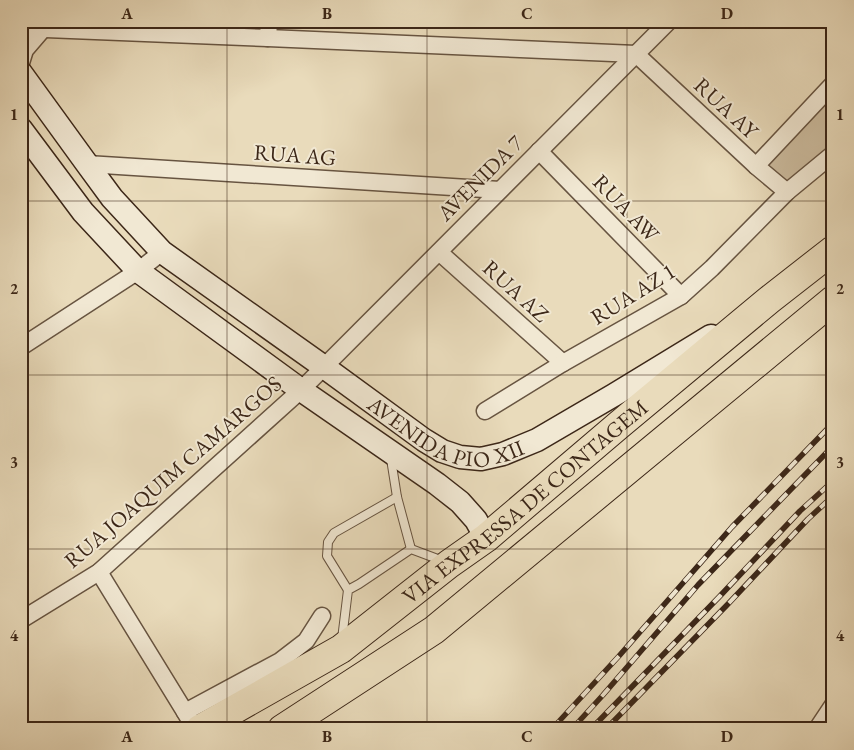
<svg xmlns="http://www.w3.org/2000/svg" width="854" height="750" viewBox="0 0 854 750" font-family="'EB Garamond',serif">
	<style>
		.green { fill: #ccbc9f; stroke: #84725c }
		.lines { fill: none; stroke-linecap: round; stroke-linejoin: round }
		.lane-casing { stroke: #675441; stroke-width: 10 }
		.street-casing { stroke: #675441; stroke-width: 19 }
		.secondary-casing { stroke: #3c2718; stroke-width: 25 }
		.highway-casing { stroke: #3c2718; stroke-width: 30 }
		.lane { stroke: #f1e8d3; stroke-width: 8 }
		.street { stroke: #f1e8d3; stroke-width: 16 }
		.secondary { stroke: #f1e8d3; stroke-width: 22 }
		.highway { stroke: #e9dbbb; stroke-width: 28 }
		.rail-casing { stroke: #3c2718; stroke-width: 5.5 }
		.rail { stroke: #f1e8d3; stroke-width: 4; stroke-dasharray: 11; stroke-linecap: butt }
		.grid { fill: none; stroke: #3c2718; stroke-width: 1; stroke-opacity: 0.55 }
		.labels { text-anchor: middle; dominant-baseline: central; stroke-width: 4; stroke-linejoin: round; paint-order: stroke }
		.street-label { font-size: 22px; fill: #3c2718; stroke: #f1e8d3 }
		.neatline { fill: none; stroke: #3c2718; stroke-width: 2 }
		.grid-label { font-size: 16px; text-anchor: middle; font-weight: bold; fill: #3c2718 }
	</style>
	<rect width="100%" height="100%" fill="#e9dbbb"/>
	<filter id="stains"><feTurbulence type="fractalNoise" baseFrequency=".004" numOctaves="4"/><feColorMatrix values="0 0 0 0 .2 0 0 0 0 .09 0 0 0 0 .02 0 0 0 .5 -.17"/></filter>
	<radialGradient id="worn" r=".72"><stop offset=".6" stop-color="#630" stop-opacity="0"/><stop offset="1" stop-color="#630" stop-opacity=".3"/></radialGradient>
	<polygon class="green" points="833,86 833,150 784,190 757,165"/>
	<g class="lines">
		<g class="lane-casing">
			<g id="lane">
				<polyline points="391,459 397,497 411,549"/>
				<polyline points="348,590 327,556 328,542 334,533 397,497"/>
				<polyline points="342,639 348,590 359,584 411,549 443,561"/>
			</g>
		</g>
		<g class="street-casing">
			<g id="street">
				<polyline points="21,28 268,38 636,54 756,166 787,192"/>
				<polyline points="268,38 269,21"/>
				<polyline points="21,63 25,50 43,29"/>
				<polyline points="539,151 681,296"/>
				<polyline points="87,164 500,190"/>
				<polyline points="756,166 833,84"/>
				<polyline points="439,252 563,363"/>
				<polyline points="21,347 138,271 162,252"/>
				<polyline points="485,411 563,363 681,296 712,268 787,192 833,154"/>
				<polyline points="99,572 185,712 195,729"/>
				<polyline points="21,620 99,572 301,390 669,21"/>
				<polyline points="185,712 280,661 306,641 322,616"/>
				<polyline points="817,729 833,705"/>
			</g>
		</g>
		<g class="secondary-casing">
			<g id="secondary">
				<path id="s1" d="M21 73 87 164 112 198 162 252 324 367 424 440 442 451 460 457 481 459 503 454 537 440 614 395 711 336"/>
				<polyline points="21,129 83,212 138,271 301,390 437,484 460,502 476,520 486,538"/>
			</g>
		</g>
		<g class="highway-casing">
			<g id="highway">
				<path id="s2" d="M200 729 341 649 449 564 486 538 620 424 769 300 833 250"/>
				<polyline points="282,729 434,630 833,300"/>
			</g>
		</g>
		<use href="#lane" class="lane"/>
		<use href="#street" class="street"/>
		<use href="#secondary" class="secondary"/>
		<use href="#highway" class="highway"/>
		<g class="rail-casing">
			<g id="rail">
				<polyline points="552,729 619,656 732,527 833,423"/>
				<polyline points="572,729 603,695 698,585 833,446"/>
				<polyline points="591,729 720,596 800,511 833,481"/>
				<polyline points="606,729 728,604 808,519 833,496"/>
			</g>
		</g>
		<use href="#rail" class="rail"/>
	</g>
	<path class="grid" d="M227 21V729M427 21V729M627 21V729M21 201H833M21 375H833M21 549H833"/>
	<g class="labels">
		<g class="street-label">
			<text transform="translate(726 108) rotate(43)">RUA AY</text>
			<text transform="translate(295 155) rotate(4)">RUA AG</text>
			<text transform="translate(480 178) rotate(-45)">AVENIDA 7</text>
			<text transform="translate(626 208) rotate(46)">RUA AW</text>
			<text transform="translate(516 291) rotate(42)">RUA AZ</text>
			<text transform="translate(633 294) rotate(-32)">RUA AZ 1</text>
			<text stroke="none"><textPath href="#s1" startOffset="570">AVENIDA PIO XII</textPath></text>
			<text transform="translate(173 472) rotate(-41)">RUA JOAQUIM CAMARGOS</text>
			<text stroke="none"><textPath href="#s2" startOffset="398">VIA EXPRESSA DE CONTAGEM</textPath></text>
		</g>
	</g>
	<rect width="854" height="750" fill="none" stroke="#e9dbbb" stroke-width="55"/>
	<rect x="28" y="28" width="798" height="694" class="neatline"/>
	<g class="grid-label">
		<text x="127" y="19">A</text>
		<text x="327" y="19">B</text>
		<text x="527" y="19">C</text>
		<text x="727" y="19">D</text>
		<text x="14" y="120">1</text>
		<text x="840" y="120">1</text>
		<text x="14" y="294">2</text>
		<text x="840" y="294">2</text>
		<text x="14" y="468">3</text>
		<text x="840" y="468">3</text>
		<text x="14" y="641">4</text>
		<text x="840" y="641">4</text>
		<text x="127" y="742">A</text>
		<text x="327" y="742">B</text>
		<text x="527" y="742">C</text>
		<text x="727" y="742">D</text>
	</g>
	<rect width="100%" height="100%" filter="url(#stains)"/>
	<rect width="100%" height="100%" fill="url(#worn)"/>
</svg>
